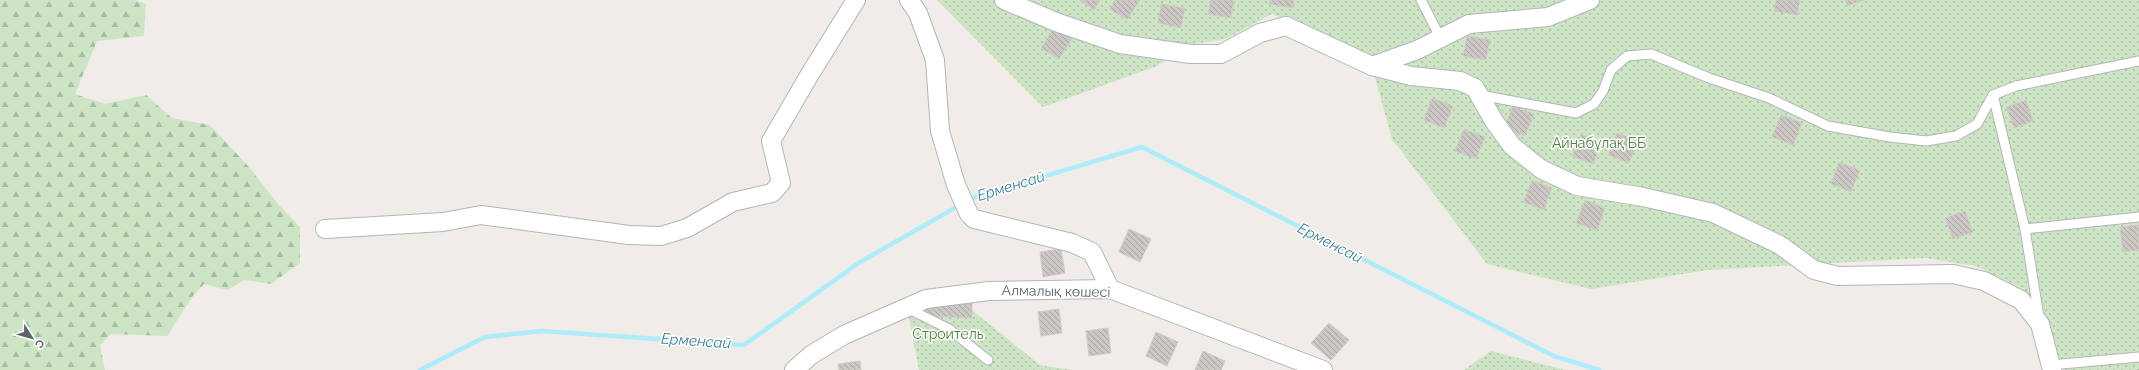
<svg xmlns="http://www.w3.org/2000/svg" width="2139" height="370" viewBox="0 0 2139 370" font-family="Raleway,sans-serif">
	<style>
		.green { fill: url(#green-dots) }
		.forest { fill: url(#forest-firs) }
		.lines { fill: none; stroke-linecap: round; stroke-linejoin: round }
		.stream { stroke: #adecfa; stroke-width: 4.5 }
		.building { fill: url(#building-back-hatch); stroke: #d4ccc6 }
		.lane-casing { stroke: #b2b6b8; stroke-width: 11 }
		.street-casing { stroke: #b2b6b8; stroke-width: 20 }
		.lane { stroke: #fff; stroke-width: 9 }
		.street { stroke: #fff; stroke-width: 18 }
		.labels { text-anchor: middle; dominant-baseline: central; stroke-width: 3; stroke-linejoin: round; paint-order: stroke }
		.park-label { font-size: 14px; fill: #49813a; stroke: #fff }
		.street-label { font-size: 14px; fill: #5e6466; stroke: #fff }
		.water-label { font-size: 15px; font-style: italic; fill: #407d92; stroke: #fff }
	</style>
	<defs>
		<pattern id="green-dots" width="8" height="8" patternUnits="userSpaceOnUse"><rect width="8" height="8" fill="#cde5c5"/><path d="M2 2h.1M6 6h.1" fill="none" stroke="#aabda4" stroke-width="1.8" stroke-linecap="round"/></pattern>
		<pattern id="forest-firs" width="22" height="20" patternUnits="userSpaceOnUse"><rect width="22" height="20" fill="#cde5c5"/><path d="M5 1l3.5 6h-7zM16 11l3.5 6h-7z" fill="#aabda4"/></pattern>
		<pattern id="building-back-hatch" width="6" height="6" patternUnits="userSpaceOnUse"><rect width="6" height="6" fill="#cbc7c4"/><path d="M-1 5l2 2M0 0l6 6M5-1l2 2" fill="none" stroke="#a8a5a3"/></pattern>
	</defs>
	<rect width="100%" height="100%" fill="#f0ece7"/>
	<g class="green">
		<polygon points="937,0 2139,0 2139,370 2047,370 2023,289 1976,266 1925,258 1707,270 1591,289 1487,264 1392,139 1369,56 1272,14 1226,39 1186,45 1157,66 1043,107"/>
		<polygon points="953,295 1040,365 1072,370 919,370 907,308"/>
		<polygon points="1491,351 1565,370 1464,370"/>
	</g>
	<polygon class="forest" points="0,0 135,0 146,4 144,36 97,41 75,94 105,104 146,95 172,118 210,125 249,167 278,204 300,227 300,263 271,284 244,280 228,290 204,284 192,297 167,336 111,334 100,345 105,370 0,370"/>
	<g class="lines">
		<g class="stream">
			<polyline points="967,201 975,197 1142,147 1554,356 1599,370"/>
			<polyline points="420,370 485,337 542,331 744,345 860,262 960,205"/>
		</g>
	</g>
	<g class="building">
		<polygon points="1079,0 1100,0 1094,10"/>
		<polygon points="1115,0 1140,0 1127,20 1110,9"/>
		<polygon points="1211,0 1234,0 1231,18 1208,14"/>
		<polygon points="1270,0 1294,0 1293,8 1269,4"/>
		<polygon points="1776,0 1800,0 1797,15 1774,11"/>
		<polygon points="1845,0 1864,0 1847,6"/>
		<polygon points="1161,4 1185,8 1181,28 1158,23"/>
		<polygon points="1054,28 1072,39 1059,59 1041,48"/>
		<polygon points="1467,36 1490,40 1486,60 1463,56"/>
		<polygon points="1432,98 1453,106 1444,128 1424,120"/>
		<polygon points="2026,100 2033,121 2014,128 2006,107"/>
		<polygon points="1513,106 1534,114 1525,136 1504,128"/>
		<polygon points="1781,115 1802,123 1793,145 1772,137"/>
		<polygon points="1464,129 1485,137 1476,159 1455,151"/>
		<polygon points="1617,133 1638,141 1629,163 1608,155"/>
		<polygon points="1581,134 1602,142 1593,164 1572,156"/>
		<polygon points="1839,162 1860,170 1851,192 1831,184"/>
		<polygon points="1532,180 1552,188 1544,210 1523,202"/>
		<polygon points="1585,200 1605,208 1597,231 1576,223"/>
		<polygon points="1965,211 1973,232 1953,239 1945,218"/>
		<polygon points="2139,225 2139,250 2123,252 2120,227"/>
		<polygon points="1129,229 1151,239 1140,262 1119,252"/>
		<polygon points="1061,249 1065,273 1043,277 1040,252"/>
		<polygon points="926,302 972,303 972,318 924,316"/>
		<polygon points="1059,309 1062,333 1041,336 1038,312"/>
		<polygon points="1329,323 1349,340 1331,360 1311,343"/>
		<polygon points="1108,328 1111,353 1089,356 1086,331"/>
		<polygon points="1156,332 1178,342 1167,366 1146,356"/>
		<polygon points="1203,351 1225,361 1221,370 1195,370"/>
		<polygon points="860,361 861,370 839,370 838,364"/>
	</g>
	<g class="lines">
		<g class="lane-casing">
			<g id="lane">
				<polyline points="1421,0 1440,37"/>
				<polyline points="1480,95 1576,113 1594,104 1603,91 1611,70 1627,56 1651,54 1709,78 1769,98 1828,126 1890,137 1926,141 1956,136 1977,124 1993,95 2016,86 2139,61"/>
				<polyline points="1993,95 2025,229 2039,317"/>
				<polyline points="2025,229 2139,217"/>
				<polyline points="907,308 949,329 988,360"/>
				<polyline points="2051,365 2139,357"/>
			</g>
		</g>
		<g class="street-casing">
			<g id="street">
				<polyline points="909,0 918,13 935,60 940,131 956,185 969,214 974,219 1072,243 1092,252 1110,289"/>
				<polyline points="1004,0 1056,22 1120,44 1191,54 1221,54 1260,33 1286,26 1372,66 1411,76 1460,81 1475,88 1494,121 1512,146 1541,169 1577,186 1643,197 1713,213 1780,245 1814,270 1838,276 1953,274 1984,281 2021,300 2040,324 2052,370"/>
				<polyline points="1372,66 1417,50 1469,24 1548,17 1590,0"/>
				<polyline points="325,229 443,222 481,215 629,235 661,236 687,228 733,202 772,193 781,183 771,141 810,74 856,0"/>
				<polyline points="794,370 811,355 844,335 926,299 989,291 1110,289 1323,370"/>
			</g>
		</g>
		<use href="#lane" class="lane"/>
		<use href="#street" class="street"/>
	</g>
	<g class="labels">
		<g class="park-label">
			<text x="1599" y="143">Айнабұлақ ББ</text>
			<text x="948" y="334">Строитель</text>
		</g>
		<g class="street-label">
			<text transform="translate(1056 291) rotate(1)">Алмалық көшесі</text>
		</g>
		<g class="water-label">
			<text transform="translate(1011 186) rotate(-17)">Ерменсай</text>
			<text transform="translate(1330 243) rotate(27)">Ерменсай</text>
			<text transform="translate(696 341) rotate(4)">Ерменсай</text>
		</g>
	</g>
	<g transform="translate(32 338) rotate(127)" stroke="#ffffff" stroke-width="3" paint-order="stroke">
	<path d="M0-3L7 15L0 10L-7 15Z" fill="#5e6466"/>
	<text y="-6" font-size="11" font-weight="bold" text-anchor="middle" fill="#5e6466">С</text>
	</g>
</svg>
